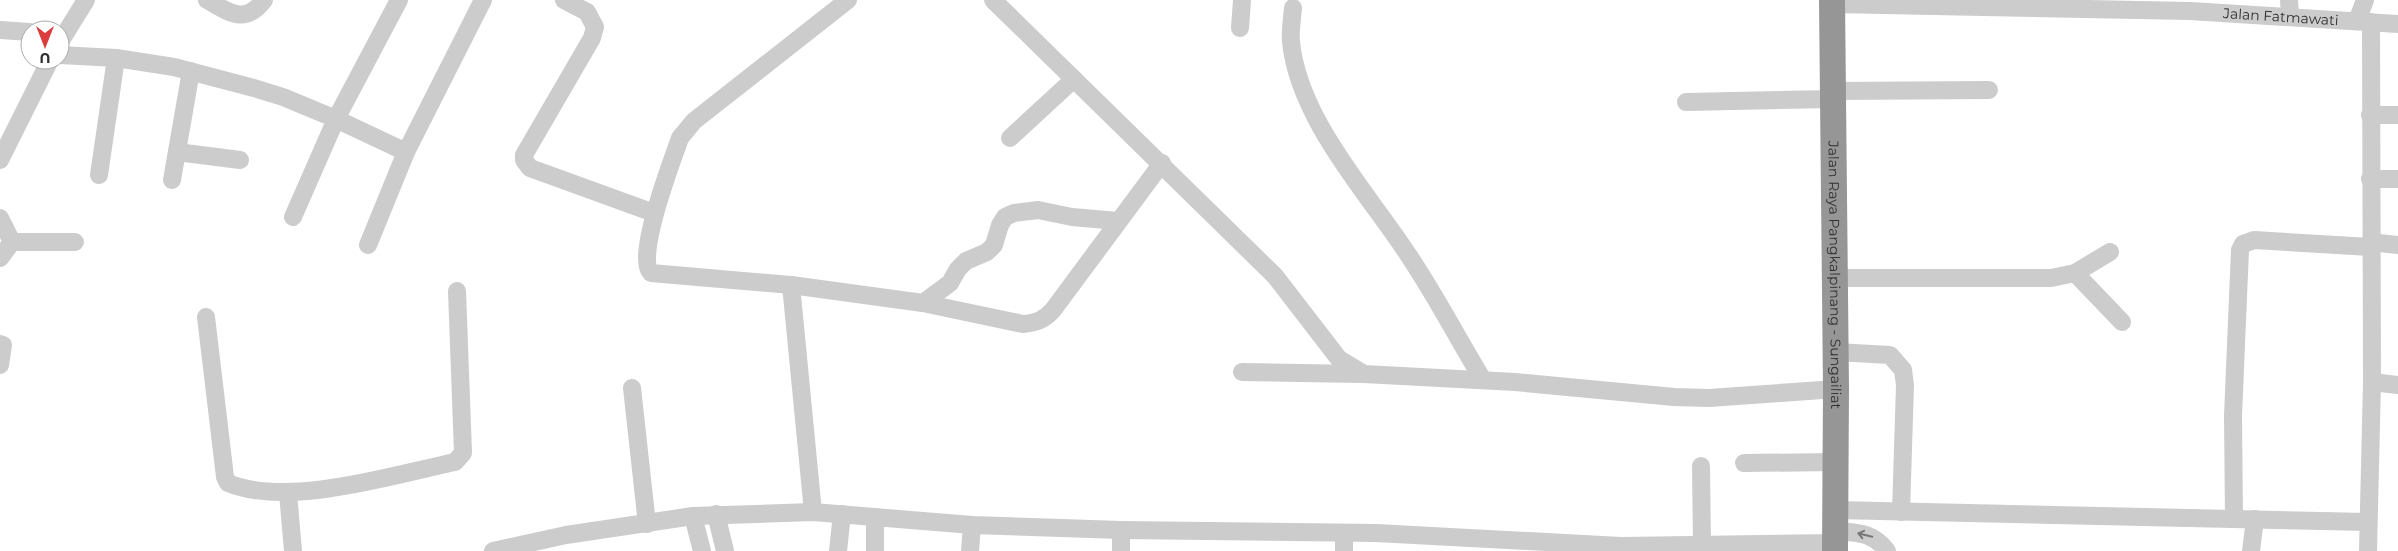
<svg xmlns="http://www.w3.org/2000/svg" width="2398" height="551" viewBox="0 0 2398 551" font-family="Montserrat,sans-serif">
	<style>
		.lines { fill: none; stroke-linecap: round; stroke-linejoin: round }
		.minor { stroke: #ccc; stroke-width: 18 }
		.highway { stroke: #969696; stroke-width: 26 }
		.oneway { stroke: #767676 }
		.labels { text-anchor: middle; dominant-baseline: central; stroke-width: 5; stroke-linejoin: round; paint-order: stroke }
		.street-label { font-size: 14px; fill: #2f2f2f; stroke: #fff }
	</style>
	<rect width="100%" height="100%" fill="#fff"/>
	<g class="lines">
		<g class="minor">
			<path d="M207 0C230 13 245 25 264 0"/>
			<polyline points="564,0 587,12 595,27 592,38 524,155 524,160 530,168 654,213"/>
			<path d="M848 0 694 121 680 138C672 161 635 257 651 273L791 285 923 303 1023 324C1036 323 1044 320 1053 310L1162 163"/>
			<polyline points="993,0 1275,276 1339,359 1364,374 1515,382 1674,397 1709,398 1836,389"/>
			<polyline points="2289,0 2290,17"/>
			<path id="s1" d="M1832 4 2190 11 2398 24"/>
			<path d="M1293 8C1292 19 1290 31 1291 42 1299 120 1368 193 1409 256 1436 296 1458 339 1483 380"/>
			<polyline points="2357,21 2365,0"/>
			<polyline points="1240,28 1242,0"/>
			<polyline points="0,30 30,32"/>
			<polyline points="60,42 86,0"/>
			<polyline points="60,55 116,58 174,67 254,88 283,97 336,119 406,152 368,245"/>
			<polyline points="1833,91 1989,90"/>
			<polyline points="1686,102 1833,99"/>
			<polyline points="2370,115 2398,115"/>
			<polyline points="1010,138 1074,79"/>
			<polyline points="177,152 240,160"/>
			<polyline points="406,152 483,0"/>
			<polyline points="0,160 50,60"/>
			<polyline points="99,175 116,58"/>
			<polyline points="2370,179 2398,179"/>
			<polyline points="172,180 191,71"/>
			<polyline points="293,217 336,119 399,0"/>
			<polyline points="0,218 12,242"/>
			<polyline points="2370,242 2398,245"/>
			<polyline points="0,258 12,242 75,242"/>
			<polyline points="2075,273 2122,322"/>
			<polyline points="1835,278 2051,278 2075,273 2110,252"/>
			<polyline points="791,285 813,512"/>
			<polyline points="923,303 950,283 958,269 966,261 987,252 994,245 1000,225 1005,217 1014,213 1038,210 1072,217 1118,221"/>
			<path d="M206 317 225 477 228 483C288 508 393 475 455 462L463 453 457 291"/>
			<polyline points="0,344 3,345 0,365"/>
			<polyline points="1836,352 1890,355 1903,370 1905,385 1901,512"/>
			<polyline points="1242,372 1361,374"/>
			<polyline points="2372,382 2398,385"/>
			<polyline points="632,388 647,524"/>
			<polyline points="1744,463 1836,462"/>
			<polyline points="1701,466 1702,545"/>
			<polyline points="288,493 293,551"/>
			<polyline points="1836,510 2368,522"/>
			<polyline points="716,514 725,551"/>
			<polyline points="693,516 702,551"/>
			<polyline points="2234,518 2233,416 2240,250 2243,244 2254,240 2370,247"/>
			<path d="M1836 531C1858 533 1873 532 1887 551"/>
			<polyline points="493,551 566,535 693,516 813,512 972,525 1121,530 1376,533 1621,546 1835,543"/>
			<polyline points="838,551 842,514"/>
			<polyline points="875,551 875,517"/>
			<polyline points="970,551 972,525"/>
			<polyline points="1121,551 1121,530"/>
			<polyline points="1344,551 1344,533"/>
			<polyline points="2251,551 2255,519"/>
			<polyline points="2368,551 2372,382 2371,22"/>
		</g>
		<path class="highway" id="s2" d="M1832 0 1836 389 1835 551"/>
	</g>
	<defs><path id="oneway-shaft" d="M-6 0H5M1.5-3L5.5 0L1.5 3" fill="none" stroke-width="1.6" stroke-linecap="round" stroke-linejoin="round" transform="scale(1.25)"/></defs>
	<use class="oneway" href="#oneway-shaft" transform="translate(1865 535) rotate(-166)"/>
	<g class="labels">
		<g class="street-label">
			<text stroke="none"><textPath href="#s1" startOffset="449">Jalan Fatmawati</textPath></text>
			<text stroke="none"><textPath href="#s2" startOffset="275">Jalan Raya Pangkalpinang - Sungailiat</textPath></text>
		</g>
	</g>
	<g transform="translate(45 45) rotate(180)"><circle r="24" fill="#ffffff" stroke="#acacac"/>
	<path d="M0-4L9 19L0 12L-9 19Z" fill="#db3c3d"/>
	<text y="-8" font-size="14" font-weight="bold" text-anchor="middle" fill="#2f2f2f">U</text>
	</g>
</svg>
